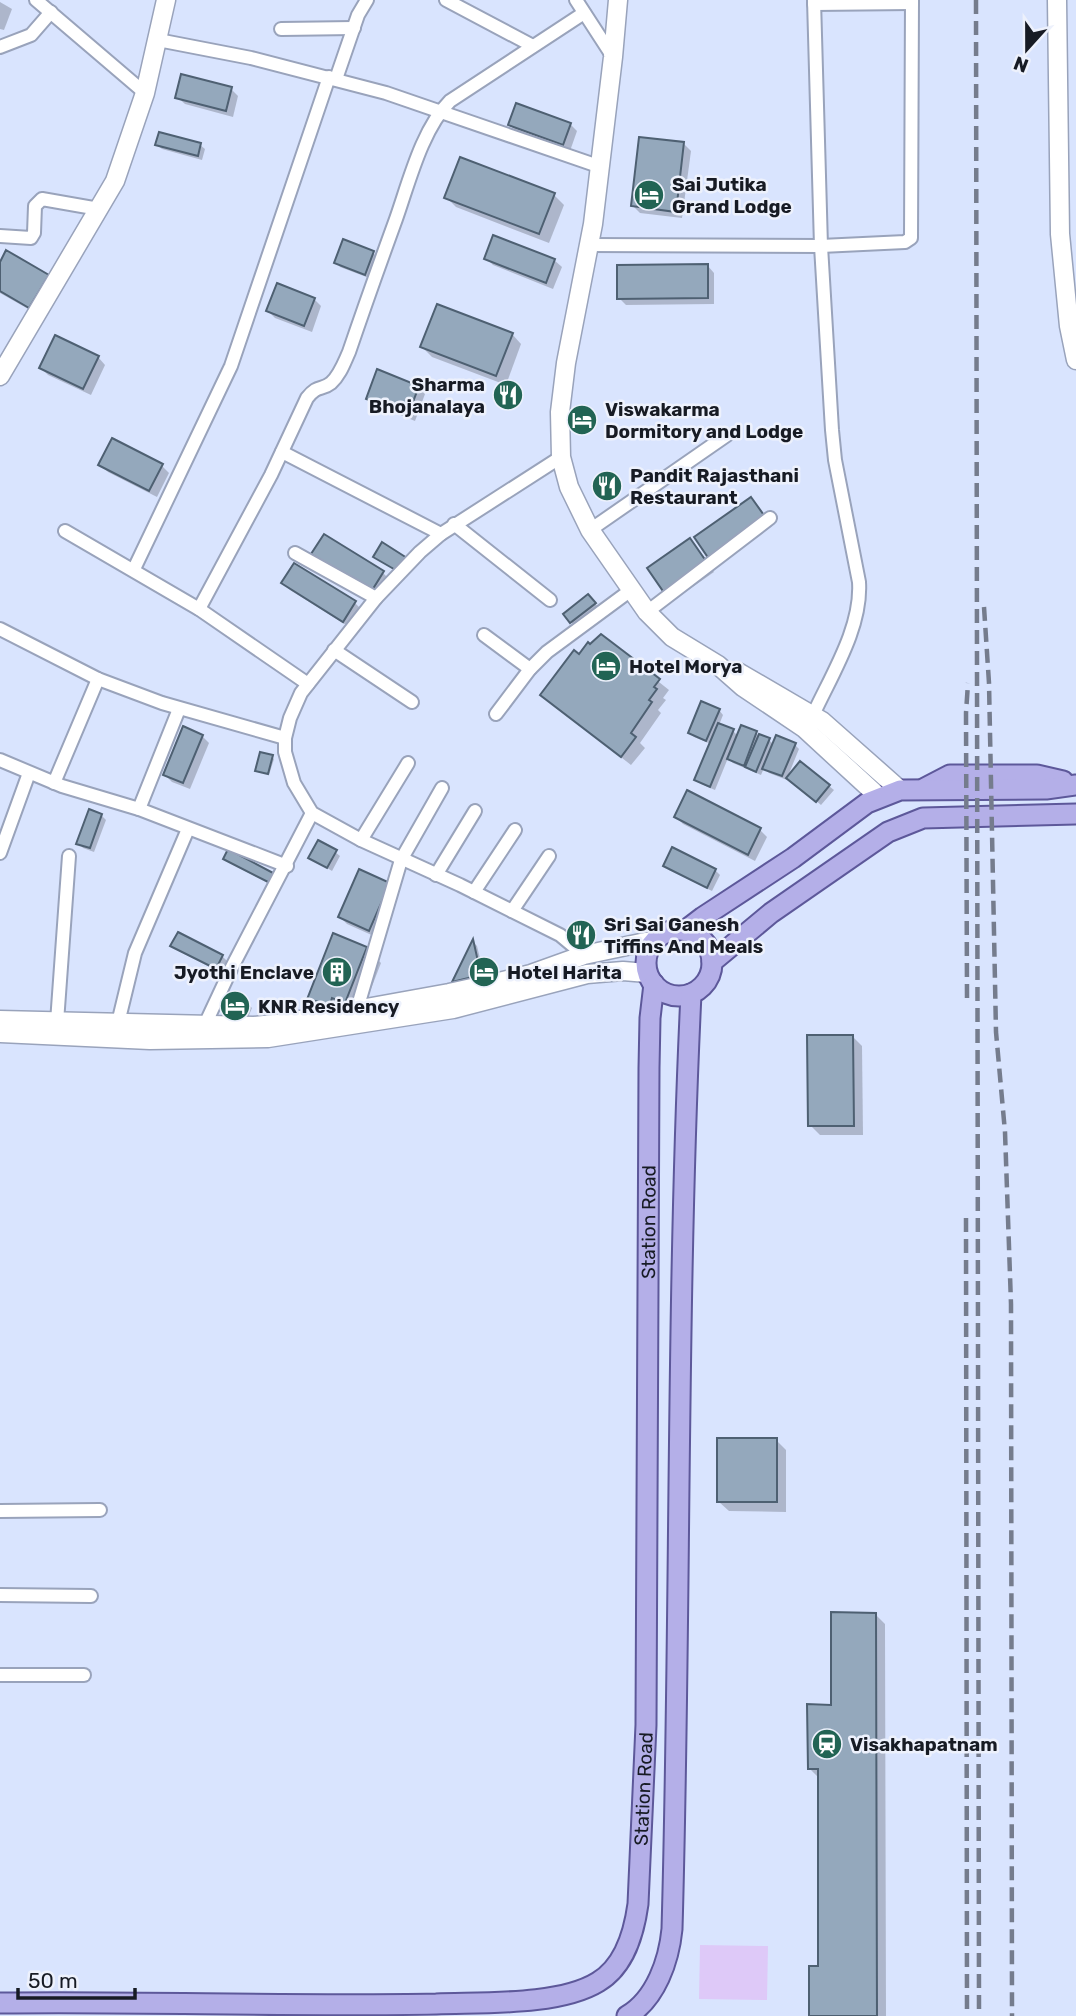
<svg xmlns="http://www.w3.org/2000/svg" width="1076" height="2016" viewBox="0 0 1076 2016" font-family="Rubik,sans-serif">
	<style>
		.green { fill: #dec9f8 }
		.shadow { fill: #0003 }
		.building { fill: #94a8bc; stroke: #4e6072; stroke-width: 2 }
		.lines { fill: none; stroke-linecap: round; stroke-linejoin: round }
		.street-casing { stroke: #99a3bb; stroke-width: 16 }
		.secondary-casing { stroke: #99a3bb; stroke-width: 21 }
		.primary-casing { stroke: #5d589a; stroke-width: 23 }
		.street { stroke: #fff; stroke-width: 12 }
		.secondary { stroke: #fff; stroke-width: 18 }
		.primary { stroke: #b4afe8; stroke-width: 19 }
		.rail { stroke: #757c8d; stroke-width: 4.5; stroke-dasharray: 14 7; stroke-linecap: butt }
		.labels { text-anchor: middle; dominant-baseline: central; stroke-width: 5; stroke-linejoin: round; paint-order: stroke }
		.poi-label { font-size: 19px; font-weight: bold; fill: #171b24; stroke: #edf1fc; text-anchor: start }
		.street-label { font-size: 19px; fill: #171b24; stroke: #edf1fc }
	</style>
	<rect width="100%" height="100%" fill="#d9e4fe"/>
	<polygon class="green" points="700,1945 768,1946 767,2000 699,1999"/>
	<g class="shadow">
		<polygon points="0,2 12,9 4,30 0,29"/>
		<polygon points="231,89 238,96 233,117 185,104 177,97"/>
		<polygon points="570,124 577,131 570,151 517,132 510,125"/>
		<polygon points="684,144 691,151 682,218 640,213 633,206"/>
		<polygon points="157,145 200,145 205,149 202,160 162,149"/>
		<polygon points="554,195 564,205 549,243 456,207 446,197"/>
		<polygon points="373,253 377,257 369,278 340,267 336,262"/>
		<polygon points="486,258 554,260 562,267 553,289 493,265"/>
		<polygon points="0,265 48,276 55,283 37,314 0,293"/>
		<polygon points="707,265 714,273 714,304 626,305 619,298"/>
		<polygon points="314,299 321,306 312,332 275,318 268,311"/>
		<polygon points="512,334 521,344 506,385 432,357 422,347"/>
		<polygon points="98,357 105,365 91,395 48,375 41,368"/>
		<polygon points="418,387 425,394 415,421 375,405 368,398"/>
		<polygon points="113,440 162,466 169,473 157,497 108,472 100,465"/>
		<polygon points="751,499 772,526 717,565"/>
		<polygon points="690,540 714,572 674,600 666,593"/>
		<polygon points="313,554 383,573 390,580 379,597 320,561"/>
		<polygon points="283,583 355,603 362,610 351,628 290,590"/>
		<polygon points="588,596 599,608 576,627 565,615"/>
		<polygon points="601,636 669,690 663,698 666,700 658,710 661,713 640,743 645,748 631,765 542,695"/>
		<polygon points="719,710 723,715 719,725 733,731 738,736 742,727 769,740 774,745 795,745 799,749 788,776 829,786 834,790 821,805 788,777 787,780 769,773 764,768 761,775 733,763 728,758 715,790 701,784 696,780 711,744 694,737 690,733"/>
		<polygon points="202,736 209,743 190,789 172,782 165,775"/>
		<polygon points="272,757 274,759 269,775 257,770"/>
		<polygon points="101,815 106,820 94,852 83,848 78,843"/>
		<polygon points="676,817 760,830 767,837 755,861 683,824"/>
		<polygon points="673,849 715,870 720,875 712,891 669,870 665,866"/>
		<polygon points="229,851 275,887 230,863 225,858"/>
		<polygon points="335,852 340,856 332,871 311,858"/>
		<polygon points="389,885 376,937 347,924 340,917"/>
		<polygon points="178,934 222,956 227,961 221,973 177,950 172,946"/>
		<polygon points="473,942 477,946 485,979 458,986 454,982"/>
		<polygon points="366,948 381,963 360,1017 323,1016 308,1001"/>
		<polygon points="247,1003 252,1008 247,1020 232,1014 228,1009"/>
		<polygon points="852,1036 862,1046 863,1135 820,1135 810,1125"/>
		<polygon points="776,1440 786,1450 786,1512 729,1511 719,1502"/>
		<polygon points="875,1614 885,1624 886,2016 811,2016 820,1967 820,1779 809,1768 832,1706"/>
	</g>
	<g class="building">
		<polygon points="181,74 232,87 226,111 175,98"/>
		<polygon points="516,103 571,123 563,145 508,125"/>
		<polygon points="159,132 201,143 198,156 155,145"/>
		<polygon points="639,137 684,142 676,212 631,206"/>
		<polygon points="460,157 555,193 539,234 444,198"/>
		<polygon points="493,235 555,259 546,283 484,259"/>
		<polygon points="343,239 374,251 365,275 334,263"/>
		<polygon points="6,250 49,275 29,308 0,291 0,262"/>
		<polygon points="708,264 708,298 617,299 617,265"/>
		<polygon points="277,283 315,298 304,326 266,311"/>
		<polygon points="437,304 513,333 496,376 420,347"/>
		<polygon points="55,335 99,356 83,389 39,368"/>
		<polygon points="377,369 419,386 408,415 366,399"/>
		<polygon points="112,438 163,464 149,491 98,465"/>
		<polygon points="751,497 766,518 709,559 694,537"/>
		<polygon points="324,534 384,571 371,592 311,554"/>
		<polygon points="690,538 708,564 665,594 647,568"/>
		<polygon points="382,542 407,558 399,572 373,557"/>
		<polygon points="294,563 356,601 343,622 281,583"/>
		<polygon points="588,594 596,603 570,623 563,614"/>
		<polygon points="601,634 660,679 654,687 657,689 649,700 652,702 631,733 636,737 621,757 540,695 574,650 579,654 588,642 590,644"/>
		<polygon points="701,701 720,709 706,741 688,733"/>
		<polygon points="718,723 734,729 710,787 694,780"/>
		<polygon points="741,725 757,731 744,766 727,759"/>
		<polygon points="183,726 203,735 183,783 163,775"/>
		<polygon points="759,734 770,738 756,772 745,767"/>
		<polygon points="776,735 796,743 782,776 762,769"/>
		<polygon points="260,752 273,755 268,774 255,771"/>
		<polygon points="800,761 830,785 816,802 786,778"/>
		<polygon points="687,790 761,828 748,855 674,817"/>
		<polygon points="89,809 102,814 90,848 76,844"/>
		<polygon points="318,840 337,850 327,868 308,858"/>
		<polygon points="672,847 716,869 707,888 663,866"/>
		<polygon points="228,849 275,874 270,883 223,859"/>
		<polygon points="359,869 390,883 369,931 338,917"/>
		<polygon points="178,932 223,955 216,969 170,946"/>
		<polygon points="333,933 367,947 345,1003 332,998 330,1005 315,1001 313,1005 306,1002"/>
		<polygon points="473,939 481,975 452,982"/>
		<polygon points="231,995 248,1002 242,1016 225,1010"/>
		<polygon points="807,1035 853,1035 854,1126 808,1126"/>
		<rect x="717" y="1438" width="60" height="64"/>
		<polygon points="831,1612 876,1613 877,2016 809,2016 809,1966 818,1966 818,1769 808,1769 807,1704 831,1705"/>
	</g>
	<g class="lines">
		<g class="street-casing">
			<g id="street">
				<polyline points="36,0 145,93"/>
				<polyline points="446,0 533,46"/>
				<polyline points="576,0 613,57"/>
				<polyline points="814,4 912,3"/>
				<polyline points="281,29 354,28"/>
				<polyline points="158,40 251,58 386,93 601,167"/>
				<polyline points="0,47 31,35 51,12"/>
				<polyline points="336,79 358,15 367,0"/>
				<polyline points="0,236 31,238 34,233 35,206 42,199 99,209"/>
				<polyline points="590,245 821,246 905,242 911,238 912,0"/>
				<polyline points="282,452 441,534"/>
				<polyline points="561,457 441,534 420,552 376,598 301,693 290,718 285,738 285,752 294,783 312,813 361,840 460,885 560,935 584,955"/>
				<polyline points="454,524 550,600"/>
				<polyline points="590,530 727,435"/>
				<polyline points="65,531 199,609 308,684"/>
				<polyline points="295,553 376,598"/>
				<polyline points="134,569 231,366 329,77"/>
				<path d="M199 609 271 475 307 398C318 384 321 391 331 383 340 375 344 363 349 352 364 308 380 263 396 219 409 182 422 129 450 101L584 13"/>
				<polyline points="647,612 770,518"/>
				<polyline points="0,629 98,679 162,703 285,738"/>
				<polyline points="484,635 530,669"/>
				<polyline points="334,650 412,702"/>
				<polyline points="496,714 530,669 547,652 631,590"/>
				<path d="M813 715C832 674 862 627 859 582L835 460 832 430 821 246 814 0"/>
				<polyline points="0,760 62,786 139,809 287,866"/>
				<polyline points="54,783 98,679"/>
				<polyline points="139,809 179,709"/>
				<polyline points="361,840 408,763"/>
				<polyline points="0,853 29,773"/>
				<polyline points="436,875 475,811"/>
				<polyline points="474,892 515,830"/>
				<polyline points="512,911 549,856"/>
				<polyline points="357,1009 401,860 442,788"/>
				<polyline points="57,1022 69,856"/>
				<polyline points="118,1023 135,953 188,829"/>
				<polyline points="202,1031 231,969 312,813"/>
				<polyline points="0,1511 100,1510"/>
				<polyline points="0,1595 91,1596"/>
				<polyline points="0,1675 84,1675"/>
			</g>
		</g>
		<g class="secondary-casing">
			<g id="secondary">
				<polyline points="618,0 613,57 593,224 566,363 560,412 561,457 569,487 590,530 647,612 672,637 718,665 743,687 804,728 879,797"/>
				<polyline points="1057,0 1060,234 1069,326 1076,360"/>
				<polyline points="0,376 115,181 145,93 166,0"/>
				<polyline points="738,672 822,721 900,790"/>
				<polyline points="0,1020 254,1026 283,1023 449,993 499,982 531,974 584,955 655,940"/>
				<polyline points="0,1033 150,1040 268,1038 453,1009 587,974 623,971 647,973"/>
			</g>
		</g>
		<g class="primary-casing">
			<g id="primary">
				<polyline points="925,788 950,775 1037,775 1063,781"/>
				<polyline points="686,930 703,917 793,858 867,803 900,790 1046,789 1076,785"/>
				<circle cx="679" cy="963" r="33"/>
				<polyline points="712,962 771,913 888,832 923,818 1076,814"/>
				<path id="s1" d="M0 2003C145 2001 291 2007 436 2004 482 2002 559 2006 598 1982 625 1966 634 1933 638 1904L646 1725 649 1068 650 1018 654 984"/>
				<path d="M627 2016C656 1999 669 1960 672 1929 681 1617 676 1305 691 994"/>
			</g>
		</g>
		<use href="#street" class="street"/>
		<use href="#secondary" class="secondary"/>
		<use href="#primary" class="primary"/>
		<g class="rail">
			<polyline points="976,0 979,2016"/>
			<polyline points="984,607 989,683 996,1032 1005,1132 1011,1304 1012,2016"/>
			<polyline points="967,998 966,713 968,683"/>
			<polyline points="966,1218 967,2016"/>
		</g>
	</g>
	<defs>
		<g id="hotel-disc" transform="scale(1.575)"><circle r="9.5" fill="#226454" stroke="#edf1fc"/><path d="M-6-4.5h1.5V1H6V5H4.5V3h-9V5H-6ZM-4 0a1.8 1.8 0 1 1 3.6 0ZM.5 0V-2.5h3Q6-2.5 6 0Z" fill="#fff"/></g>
		<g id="restaurant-disc" transform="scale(1.575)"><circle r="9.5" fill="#226454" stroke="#edf1fc"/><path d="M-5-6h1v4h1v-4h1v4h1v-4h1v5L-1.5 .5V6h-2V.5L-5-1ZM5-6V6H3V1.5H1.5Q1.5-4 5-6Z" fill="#fff"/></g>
		<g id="building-disc" transform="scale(1.575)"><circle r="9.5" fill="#226454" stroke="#edf1fc"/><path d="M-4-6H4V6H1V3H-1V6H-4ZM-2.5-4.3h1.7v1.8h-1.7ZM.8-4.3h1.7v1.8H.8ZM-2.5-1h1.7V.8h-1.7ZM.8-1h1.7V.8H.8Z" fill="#fff"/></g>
		<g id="station-disc" transform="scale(1.575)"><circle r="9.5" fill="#226454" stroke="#edf1fc"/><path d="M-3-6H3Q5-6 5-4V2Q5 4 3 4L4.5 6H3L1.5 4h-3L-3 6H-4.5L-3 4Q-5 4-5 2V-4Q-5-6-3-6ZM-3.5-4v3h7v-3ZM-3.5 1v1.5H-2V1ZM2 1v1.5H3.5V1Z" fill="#fff"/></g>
	</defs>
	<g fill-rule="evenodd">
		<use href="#hotel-disc" x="649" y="195"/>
		<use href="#restaurant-disc" x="508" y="395"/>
		<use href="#hotel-disc" x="582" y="420"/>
		<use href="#restaurant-disc" x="607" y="486"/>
		<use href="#hotel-disc" x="606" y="666"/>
		<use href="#restaurant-disc" x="581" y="935"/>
		<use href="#building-disc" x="337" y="972"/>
		<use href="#hotel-disc" x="484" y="972"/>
		<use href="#hotel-disc" x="235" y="1006"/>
		<use href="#station-disc" x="827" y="1744"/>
	</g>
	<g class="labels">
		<g class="poi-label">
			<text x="672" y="184">Sai Jutika<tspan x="672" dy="22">Grand Lodge</tspan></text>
			<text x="485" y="384" text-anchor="end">Sharma<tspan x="485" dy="22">Bhojanalaya</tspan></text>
			<text x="605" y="409">Viswakarma<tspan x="605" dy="22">Dormitory and Lodge</tspan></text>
			<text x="630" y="475">Pandit Rajasthani<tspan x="630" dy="22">Restaurant</tspan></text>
			<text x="629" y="666">Hotel Morya</text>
			<text x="604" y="924">Sri Sai Ganesh<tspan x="604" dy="22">Tiffins And Meals</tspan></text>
			<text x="314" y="972" text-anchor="end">Jyothi Enclave</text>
			<text x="507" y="972">Hotel Harita</text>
			<text x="258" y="1006">KNR Residency</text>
			<text x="850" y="1744">Visakhapatnam</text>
		</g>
		<g class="street-label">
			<text stroke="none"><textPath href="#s1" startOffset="1374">Station Road</textPath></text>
			<text stroke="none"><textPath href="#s1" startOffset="807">Station Road</textPath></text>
		</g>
	</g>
	<g transform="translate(1027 49) rotate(201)" stroke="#edf1fc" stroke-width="5" paint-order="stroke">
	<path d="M0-5L12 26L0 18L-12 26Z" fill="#171b24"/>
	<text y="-10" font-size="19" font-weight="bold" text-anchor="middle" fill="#171b24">N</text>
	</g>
	<path d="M18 1988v10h117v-10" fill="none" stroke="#171b24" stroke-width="3.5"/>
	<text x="28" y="1988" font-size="21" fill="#171b24" stroke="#edf1fc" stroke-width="5" paint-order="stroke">50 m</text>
</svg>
